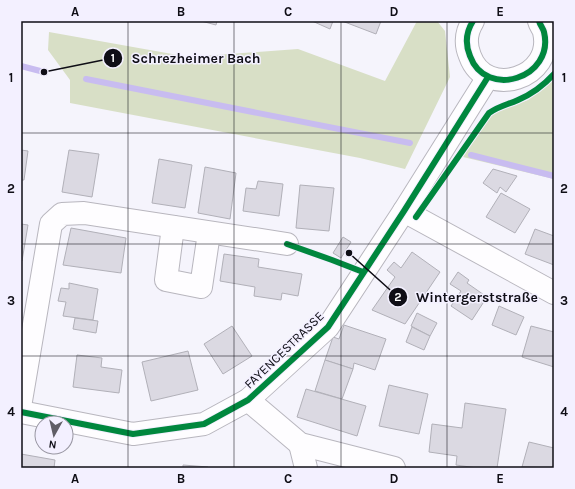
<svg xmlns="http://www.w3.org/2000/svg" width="575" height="489" viewBox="0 0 575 489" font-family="Karla,sans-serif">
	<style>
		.green { fill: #d8dfc6 }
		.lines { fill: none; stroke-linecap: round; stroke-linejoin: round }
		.stream { stroke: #c8bcf0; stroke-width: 6 }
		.building { fill: #dbd9e2; stroke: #b1b0b8 }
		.minor-casing { stroke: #b8b6be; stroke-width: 24 }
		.minor { stroke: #fefdff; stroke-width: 22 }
		.cycleway-casing { stroke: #f3f0ff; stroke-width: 8 }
		.cycleway { stroke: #00873e; stroke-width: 6 }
		.grid { fill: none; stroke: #0f0e16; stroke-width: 1; stroke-opacity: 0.55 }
		.labels { text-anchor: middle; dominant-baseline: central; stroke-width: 3; stroke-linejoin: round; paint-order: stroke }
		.street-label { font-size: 13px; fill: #0f0e16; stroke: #f3f0ff }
		.leader { fill: none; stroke: #0f0e16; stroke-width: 1.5 }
		.callout-dot { fill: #0f0e16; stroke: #f3f0ff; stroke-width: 1.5 }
		.mark-label { font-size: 12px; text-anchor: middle; font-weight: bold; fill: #fff }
		.callout-label { font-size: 14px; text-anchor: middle; font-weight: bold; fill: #0f0e16; stroke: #f3f0ff; stroke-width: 3; stroke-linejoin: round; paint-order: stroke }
		.neatline { fill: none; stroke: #0f0e16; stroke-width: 1.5 }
		.grid-label { font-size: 13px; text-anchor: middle; font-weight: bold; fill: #0f0e16 }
	</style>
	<rect width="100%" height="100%" fill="#f5f4fc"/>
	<g class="green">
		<polygon points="417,21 437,21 445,31 450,77 405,169 360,158 70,103 70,80 48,50 49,32 189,57 298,49 385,81"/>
		<polygon points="554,74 554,179 463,157 492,113 528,100 552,79"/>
	</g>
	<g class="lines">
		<g class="stream">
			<polyline points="21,66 44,72"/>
			<polyline points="86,79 410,143"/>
			<polyline points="471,155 554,176"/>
		</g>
	</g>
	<g class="building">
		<polygon points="201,21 217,21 216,25"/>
		<polygon points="312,21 333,21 330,29"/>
		<polygon points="342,21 381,21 376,34"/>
		<polygon points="21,150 28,151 24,180 21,180"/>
		<polygon points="69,150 99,154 92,197 62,192"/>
		<polygon points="159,159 192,165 185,208 152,203"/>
		<polygon points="205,167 236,173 230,219 198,213"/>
		<polygon points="493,169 517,176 506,192 500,187 497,193 483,183"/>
		<polygon points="258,181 283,184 279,216 243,211 246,188 256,189"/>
		<polygon points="300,185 334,188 329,231 296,228"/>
		<polygon points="501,193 530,209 515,233 486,217"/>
		<polygon points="21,224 28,225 22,261 21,261"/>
		<polygon points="71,228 126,238 121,273 63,265"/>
		<polygon points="535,229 554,236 554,265 525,254"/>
		<polygon points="343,237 351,242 341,258 333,253"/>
		<polygon points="412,252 440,272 405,324 372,310 395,277 387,270 394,262 401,268"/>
		<polygon points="224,254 259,259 258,267 302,274 298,296 282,293 281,300 254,296 255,287 220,281"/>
		<polygon points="458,272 469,280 467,283 487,297 472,320 451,306 461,291 450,284"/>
		<polygon points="69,283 98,289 93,320 63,316 66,302 58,301 61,288 69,289"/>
		<polygon points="499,306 524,317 516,335 492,325"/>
		<polygon points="417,313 437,323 430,336 411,326"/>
		<polygon points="75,318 98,321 96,333 73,329"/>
		<polygon points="344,325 386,339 375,370 354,363 353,369 325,360 333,337 339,339"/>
		<polygon points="232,326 252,356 223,374 204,344"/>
		<polygon points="531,326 554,332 554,367 522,357"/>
		<polygon points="412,327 430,336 424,350 406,342"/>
		<polygon points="188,351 198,390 151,401 142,362"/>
		<polygon points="77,355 102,358 101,367 122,370 119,393 73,387"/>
		<polygon points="325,360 353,369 342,399 315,391"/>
		<polygon points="389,385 428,394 419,434 379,426"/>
		<polygon points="306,389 366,406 357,436 297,417"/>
		<polygon points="465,403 506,409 497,468 477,468 456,465 457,456 429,452 432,424 462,428"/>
		<polygon points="529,442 554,448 554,468 522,467"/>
		<polygon points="21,454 55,460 54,468 21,468"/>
		<polygon points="183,465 208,467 208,468 183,468"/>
	</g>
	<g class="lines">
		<g class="minor-casing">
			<g id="minor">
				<path d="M473 21C466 32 465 44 470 56 486 100 555 78 544 32 543 28 540 25 539 21"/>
				<polyline points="404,211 554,293"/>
				<polyline points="173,227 166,280 201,287 209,233"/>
				<polyline points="248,400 300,444 394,468"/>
				<polyline points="21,401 51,224 62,214 84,213 287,244"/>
				<polyline points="21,412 133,434 204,424 248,400 328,327 404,211 488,77"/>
				<polyline points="300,444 306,468"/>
			</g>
		</g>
		<use href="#minor" class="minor"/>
		<g class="cycleway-casing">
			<g id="cycleway">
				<path d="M473 21C466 32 465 44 470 56 486 100 555 78 544 32 543 28 540 25 539 21"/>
				<path d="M416 217 489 113C501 105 507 105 518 100 532 94 544 85 554 74"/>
				<polyline points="287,244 332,260 363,272"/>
				<polyline points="21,412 133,434 204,424 248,400 328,327 404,211 488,77"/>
			</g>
		</g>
		<use href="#cycleway" class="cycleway"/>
	</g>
	<path class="grid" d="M128 21V468M234 21V468M341 21V468M447 21V468M21 133H554M21 244H554M21 356H554"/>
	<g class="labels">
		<g class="street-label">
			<text transform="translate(284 350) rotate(-44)">FAYENCESTRASSE</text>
		</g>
	</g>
	<path class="leader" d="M44 72L113 58M349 253L398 297"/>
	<g class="callout-dot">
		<circle cx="44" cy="72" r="4"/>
		<circle cx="349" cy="253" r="4"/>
		<circle cx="113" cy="58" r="10"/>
		<circle cx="398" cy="297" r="10"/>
	</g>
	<g class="mark-label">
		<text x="113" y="62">1</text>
		<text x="398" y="301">2</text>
	</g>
	<g class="callout-label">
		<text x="196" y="63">Schrezheimer Bach</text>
		<text x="477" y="302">Wintergerststraße</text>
	</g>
	<rect width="575" height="489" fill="none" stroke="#f3f0ff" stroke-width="44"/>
	<g transform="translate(54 435) rotate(188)"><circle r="19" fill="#f3f0ff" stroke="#9896a2"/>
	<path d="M0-3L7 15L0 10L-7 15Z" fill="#605e66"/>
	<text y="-6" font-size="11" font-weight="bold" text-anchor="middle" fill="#0f0e16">N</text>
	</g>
	<rect x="22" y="22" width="531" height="445" class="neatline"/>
	<g class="grid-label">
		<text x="75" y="16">A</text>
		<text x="181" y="16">B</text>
		<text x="288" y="16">C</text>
		<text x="394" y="16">D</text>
		<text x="500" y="16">E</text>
		<text x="11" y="82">1</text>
		<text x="564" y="82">1</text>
		<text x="11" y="193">2</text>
		<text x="564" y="193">2</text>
		<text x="11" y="305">3</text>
		<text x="564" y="305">3</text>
		<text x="11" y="416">4</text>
		<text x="564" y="416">4</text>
		<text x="75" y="483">A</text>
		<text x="181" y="483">B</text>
		<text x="288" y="483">C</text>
		<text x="394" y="483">D</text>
		<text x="500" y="483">E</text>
	</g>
</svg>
